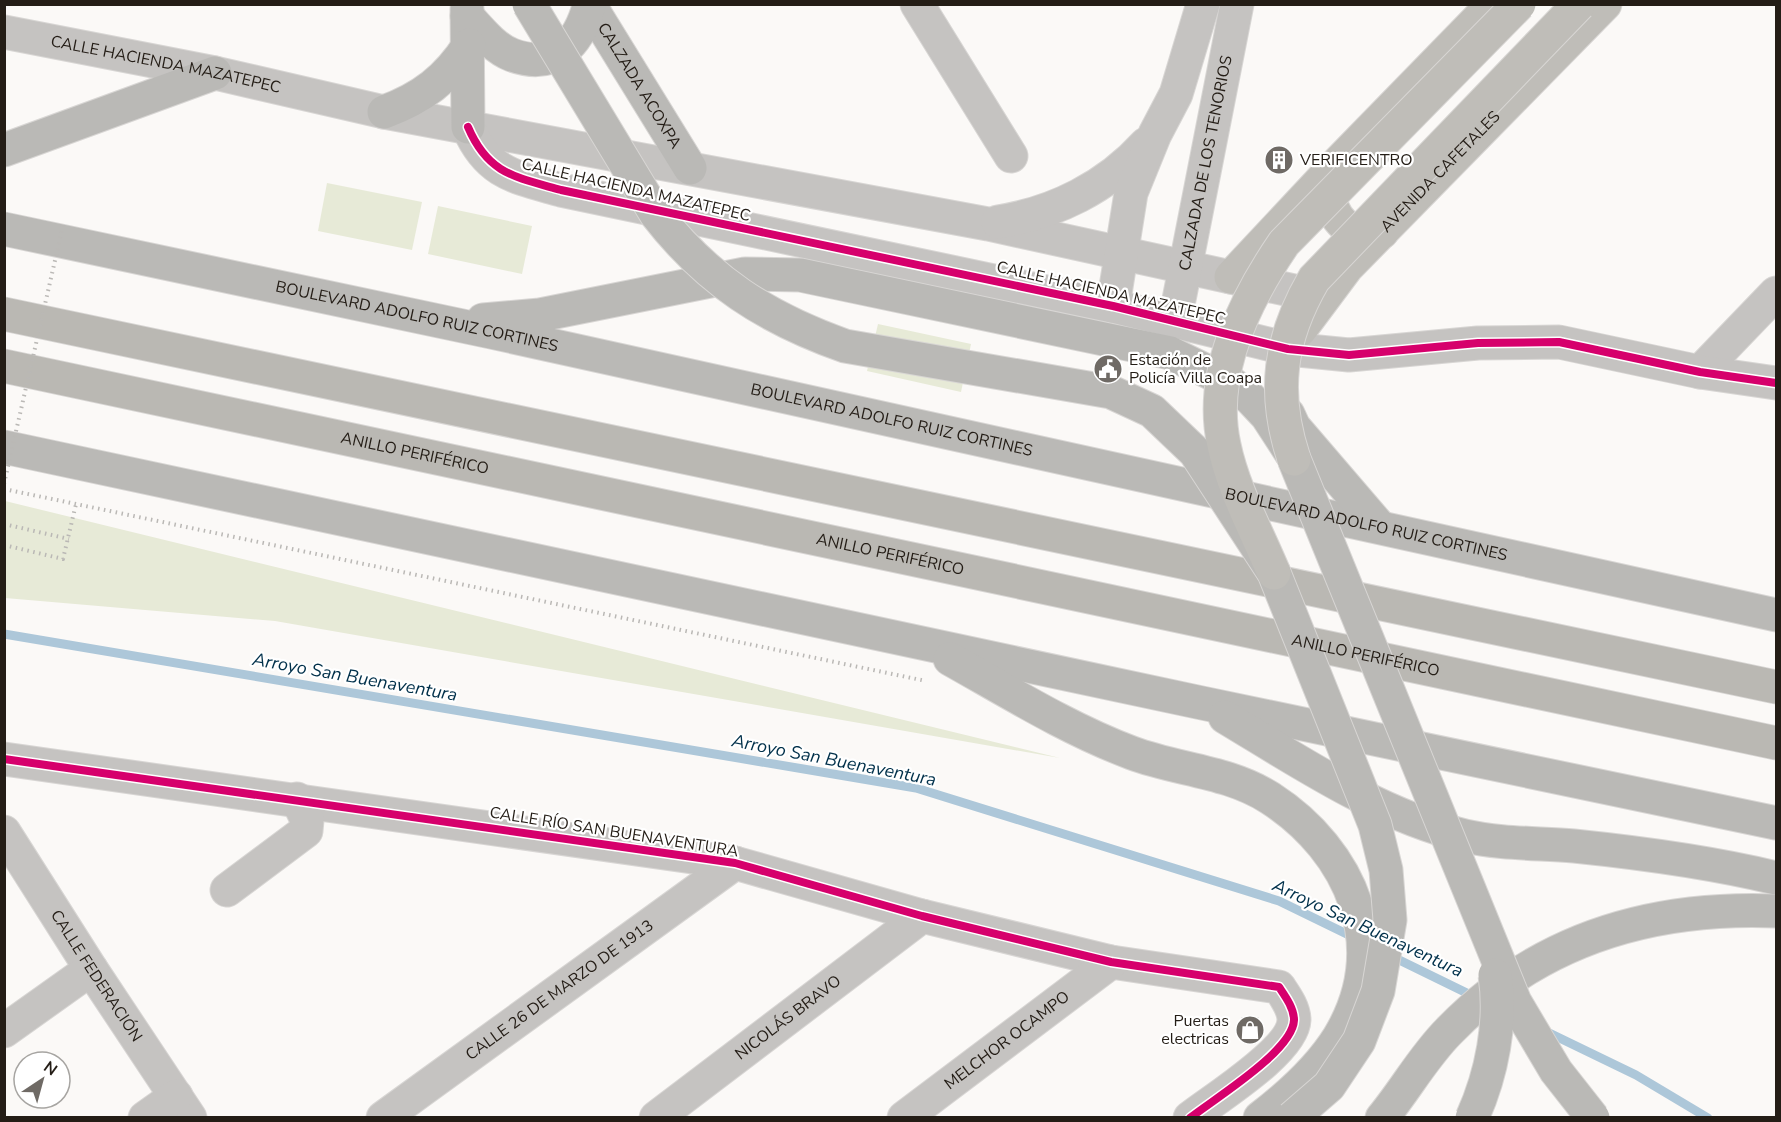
<svg xmlns="http://www.w3.org/2000/svg" width="1781" height="1122" viewBox="0 0 1781 1122" font-family="'Nunito Sans',sans-serif">
	<style>
		.green { fill: #e7ead7 }
		.lines { fill: none; stroke-linecap: round; stroke-linejoin: round }
		.stream { stroke: #adc7d9; stroke-width: 9 }
		.minor-casing { stroke: #d8d6d4; stroke-width: 35 }
		.tertiary-casing { stroke: #d8d6d4; stroke-width: 35 }
		.secondary-casing { stroke: #d8d6d4; stroke-width: 35 }
		.primary-casing { stroke: #d8d6d4; stroke-width: 35 }
		.motorway-casing { stroke: #d8d6d4; stroke-width: 35 }
		.path { stroke: #bab8b5; stroke-width: 4; stroke-dasharray: 1.5 4.5; stroke-linecap: butt }
		.minor { stroke: #c5c3c1; stroke-width: 33 }
		.tertiary { stroke: #c5c3c1; stroke-width: 33 }
		.secondary { stroke: #bab9b6; stroke-width: 33 }
		.primary { stroke: #bfbdb8; stroke-width: 33 }
		.motorway { stroke: #bab8b3; stroke-width: 33 }
		.secondary-bridge-casing { stroke: #d8d6d4; stroke-width: 35; stroke-linecap: butt }
		.primary-bridge-casing { stroke: #d8d6d4; stroke-width: 35; stroke-linecap: butt }
		.path-bridge { stroke: #bab8b5; stroke-width: 4; stroke-dasharray: 1.5 4.5; stroke-linecap: butt }
		.secondary-bridge { stroke: #bab9b6; stroke-width: 33 }
		.primary-bridge { stroke: #bfbdb8; stroke-width: 33 }
		.cycleway-casing { stroke: #fff; stroke-width: 11 }
		.cycleway { stroke: #d6006c; stroke-width: 8 }
		.labels { text-anchor: middle; dominant-baseline: central; stroke-width: 4.5; stroke-linejoin: round; paint-order: stroke }
		.street-label { font-size: 16px; fill: #241d16; stroke: #fff }
		.poi-label { font-size: 16px; fill: #241d16; stroke: #fff; text-anchor: start }
		.water-label { font-size: 18px; font-style: italic; fill: #00304a; stroke: #fff }
	</style>
	<rect width="100%" height="100%" fill="#fbf9f7"/>
	<g class="green">
		<polygon points="327,183 422,202 412,250 318,231"/>
		<polygon points="438,206 532,226 522,274 428,254"/>
		<polygon points="878,324 971,344 961,392 867,371"/>
		<polygon points="5,501 1060,758 275,621 5,598"/>
	</g>
	<g class="lines">
		<g class="stream">
			<polyline points="4,634 916,788 1279,901 1355,938"/>
			<polyline points="1389,955 1477,998"/>
			<polyline points="1543,1030 1636,1075 1708,1118"/>
		</g>
		<g class="minor-casing">
			<g id="minor">
				<polyline points="917,4 1011,156"/>
				<polyline points="1700,372 1776,293"/>
				<path d="M4 759 735 863 922 916 1111 962 1279 987C1285 996 1294 1008 1294 1020 1293 1051 1214 1099 1190 1118"/>
				<path id="s1" d="M4 832 91 969 190 1118"/>
				<polyline points="227,890 306,831 307,820 297,799"/>
				<polyline points="4,1031 91,969"/>
				<polyline points="145,1118 176,1096"/>
				<path id="s2" d="M383 1118 735 863"/>
				<path id="s3" d="M656 1118 922 916"/>
				<path id="s4" d="M904 1118 1111 962"/>
			</g>
		</g>
		<g class="tertiary-casing">
			<g id="tertiary">
				<path id="s5" d="M4 32 215 73 384 112 988 224 1322 297"/>
				<path d="M468 127C488 174 515 177 561 190L1113 306 1288 349 1349 355 1478 343 1559 342 1700 372 1776 383"/>
				<path d="M998 222C1055 213 1107 187 1146 144"/>
				<polyline points="1113,306 1131,193 1155,134 1176,94 1203,4"/>
				<path id="s6" d="M1175 320 1237 4"/>
			</g>
		</g>
		<g class="secondary-casing">
			<g id="secondary">
				<path id="s7" d="M589 4 690 168"/>
				<polyline points="467,9 468,127"/>
				<path d="M467 16C480 30 494 48 512 55 555 71 579 43 589 6"/>
				<path d="M384 112C422 98 447 79 469 45"/>
				<polyline points="4,150 215,73"/>
				<path id="s8" d="M4 229 491 332 1776 615"/>
				<polyline points="483,320 540,315 745,274 800,275 1170,353 1231,383 1250,398 1267,416 1291,453"/>
				<polyline points="1288,414 1294,427 1379,526"/>
				<polyline points="4,447 1202,703 1776,823"/>
				<path d="M950 659C1009 692 1068 729 1132 753 1177 770 1228 771 1270 798 1352 851 1393 947 1339 1037 1319 1069 1290 1095 1260 1118"/>
				<path d="M1225 717C1300 762 1378 815 1465 836 1500 844 1538 843 1574 846 1642 853 1710 862 1776 878"/>
				<path d="M1382 1118C1406 1089 1423 1057 1449 1031 1538 939 1651 906 1776 911"/>
			</g>
		</g>
		<g class="primary-casing">
			<g id="primary">
				<path d="M1333 171C1326 202 1331 219 1359 236L1382 232"/>
				<polyline points="1231,277 1335,166 1493,4"/>
				<path id="s9" d="M1300 330 1347 267 1605 4"/>
			</g>
		</g>
		<g class="motorway-casing">
			<g id="motorway">
				<polyline points="4,314 1776,687"/>
				<path id="s10" d="M4 366 1776 743"/>
			</g>
		</g>
		<g class="path">
			<polyline points="4,489 926,681"/>
			<polyline points="4,524 69,539"/>
			<polyline points="4,545 63,559 76,504"/>
		</g>
		<use href="#minor" class="minor"/>
		<use href="#tertiary" class="tertiary"/>
		<use href="#secondary" class="secondary"/>
		<use href="#primary" class="primary"/>
		<use href="#motorway" class="motorway"/>
		<g class="secondary-bridge-casing">
			<g id="secondary-bridge">
				<path d="M529 4 656 214C708 281 766 318 845 346L1111 392 1152 411 1195 452 1274 573 1375 825 1386 870 1390 920 1378 991 1359 1041 1329 1086 1292 1118"/>
				<polyline points="1294,459 1515,1002 1556,1071 1593,1118"/>
				<path d="M1472 1118C1492 1074 1502 1022 1495 975"/>
			</g>
		</g>
		<g class="primary-bridge-casing">
			<g id="primary-bridge">
				<path d="M1294 459C1272 393 1279 339 1314 279L1579 4"/>
				<path d="M1274 573C1257 532 1233 489 1224 445 1208 373 1245 300 1284 243L1519 4"/>
			</g>
		</g>
		<polyline class="path-bridge" points="4,484 64,221"/>
		<use href="#secondary-bridge" class="secondary-bridge"/>
		<use href="#primary-bridge" class="primary-bridge"/>
		<g class="cycleway-casing">
			<g id="cycleway">
				<path d="M468 127C488 174 515 177 561 190L1113 306 1288 349 1349 355 1478 343 1559 342 1700 372 1776 383"/>
				<path d="M4 759 735 863 922 916 1111 962 1279 987C1285 996 1294 1008 1294 1020 1293 1051 1214 1099 1190 1118"/>
			</g>
		</g>
		<use href="#cycleway" class="cycleway"/>
	</g>
	<defs>
		<g id="building-disc" transform="scale(1.5)"><circle r="9.5" fill="#6f6a65" stroke="#fff"/><path d="M-4-6H4V6H1V3H-1V6H-4ZM-2.5-4.3h1.7v1.8h-1.7ZM.8-4.3h1.7v1.8H.8ZM-2.5-1h1.7V.8h-1.7ZM.8-1h1.7V.8H.8Z" fill="#fff"/></g>
		<g id="civic-disc" transform="scale(1.5)"><circle r="9.5" fill="#6f6a65" stroke="#fff"/><path d="M-.6-6.5H3V-4.5H.6V-3L4-1V1h2V6H-6V1h2V-1L-.6-3ZM-1.2 2.5V6h2.4V2.5Z" fill="#fff"/></g>
		<g id="shop-disc" transform="scale(1.5)"><circle r="9.5" fill="#6f6a65" stroke="#fff"/><path d="M-5-2.5h2.3a2.7 3.5 0 0 1 5.4 0H5L5.5 6h-11ZM-1.5-2.5h3a1.5 2.3 0 0 0-3 0Z" fill="#fff"/></g>
	</defs>
	<g fill-rule="evenodd">
		<use href="#building-disc" x="1279" y="160"/>
		<use href="#civic-disc" x="1108" y="369"/>
		<use href="#shop-disc" x="1250" y="1030"/>
	</g>
	<g class="labels">
		<g class="street-label">
			<text stroke="none"><textPath href="#s5" startOffset="165">CALLE HACIENDA MAZATEPEC</textPath></text>
			<text stroke="none"><textPath href="#s7" startOffset="96">CALZADA ACOXPA</textPath></text>
			<text stroke="none"><textPath href="#s6" startOffset="160">CALZADA DE LOS TENORIOS</textPath></text>
			<text stroke="none"><textPath href="#s9" startOffset="212">AVENIDA CAFETALES</textPath></text>
			<text transform="translate(636 190) rotate(13)">CALLE HACIENDA MAZATEPEC</text>
			<text transform="translate(1111 293) rotate(13)">CALLE HACIENDA MAZATEPEC</text>
			<text stroke="none"><textPath href="#s8" startOffset="422">BOULEVARD ADOLFO RUIZ CORTINES</textPath></text>
			<text stroke="none"><textPath href="#s8" startOffset="908">BOULEVARD ADOLFO RUIZ CORTINES</textPath></text>
			<text stroke="none"><textPath href="#s10" startOffset="420">ANILLO PERIFÉRICO</textPath></text>
			<text stroke="none"><textPath href="#s8" startOffset="1394">BOULEVARD ADOLFO RUIZ CORTINES</textPath></text>
			<text stroke="none"><textPath href="#s10" startOffset="906">ANILLO PERIFÉRICO</textPath></text>
			<text stroke="none"><textPath href="#s10" startOffset="1392">ANILLO PERIFÉRICO</textPath></text>
			<text transform="translate(614 832) rotate(9)">CALLE RÍO SAN BUENAVENTURA</text>
			<text stroke="none"><textPath href="#s1" startOffset="171">CALLE FEDERACIÓN</textPath></text>
			<text stroke="none"><textPath href="#s2" startOffset="218">CALLE 26 DE MARZO DE 1913</textPath></text>
			<text stroke="none"><textPath href="#s3" startOffset="166">NICOLÁS BRAVO</textPath></text>
			<text stroke="none"><textPath href="#s4" startOffset="129">MELCHOR OCAMPO</textPath></text>
		</g>
		<g class="poi-label">
			<text x="1300" y="160">VERIFICENTRO</text>
			<text x="1129" y="360">Estación de<tspan x="1129" dy="18">Policía Villa Coapa</tspan></text>
			<text x="1229" y="1021" text-anchor="end">Puertas<tspan x="1229" dy="18">electricas</tspan></text>
		</g>
		<g class="water-label">
			<text transform="translate(355 677) rotate(10)">Arroyo San Buenaventura</text>
			<text transform="translate(834 760) rotate(11)">Arroyo San Buenaventura</text>
			<text transform="translate(1368 928) rotate(25)">Arroyo San Buenaventura</text>
		</g>
	</g>
	<rect width="1781" height="1122" fill="none" stroke="#241d16" stroke-width="12"/>
	<g transform="translate(42 1080) rotate(36)"><circle r="28" fill="#ffffff" stroke="#a7a5a2" stroke-width="1.5"/>
	<path d="M0-4.5L10 22L0 15L-10 22Z" fill="#6f6a65"/>
	<text y="-9" font-size="16" font-weight="bold" text-anchor="middle" fill="#241d16">N</text>
	</g>
</svg>
